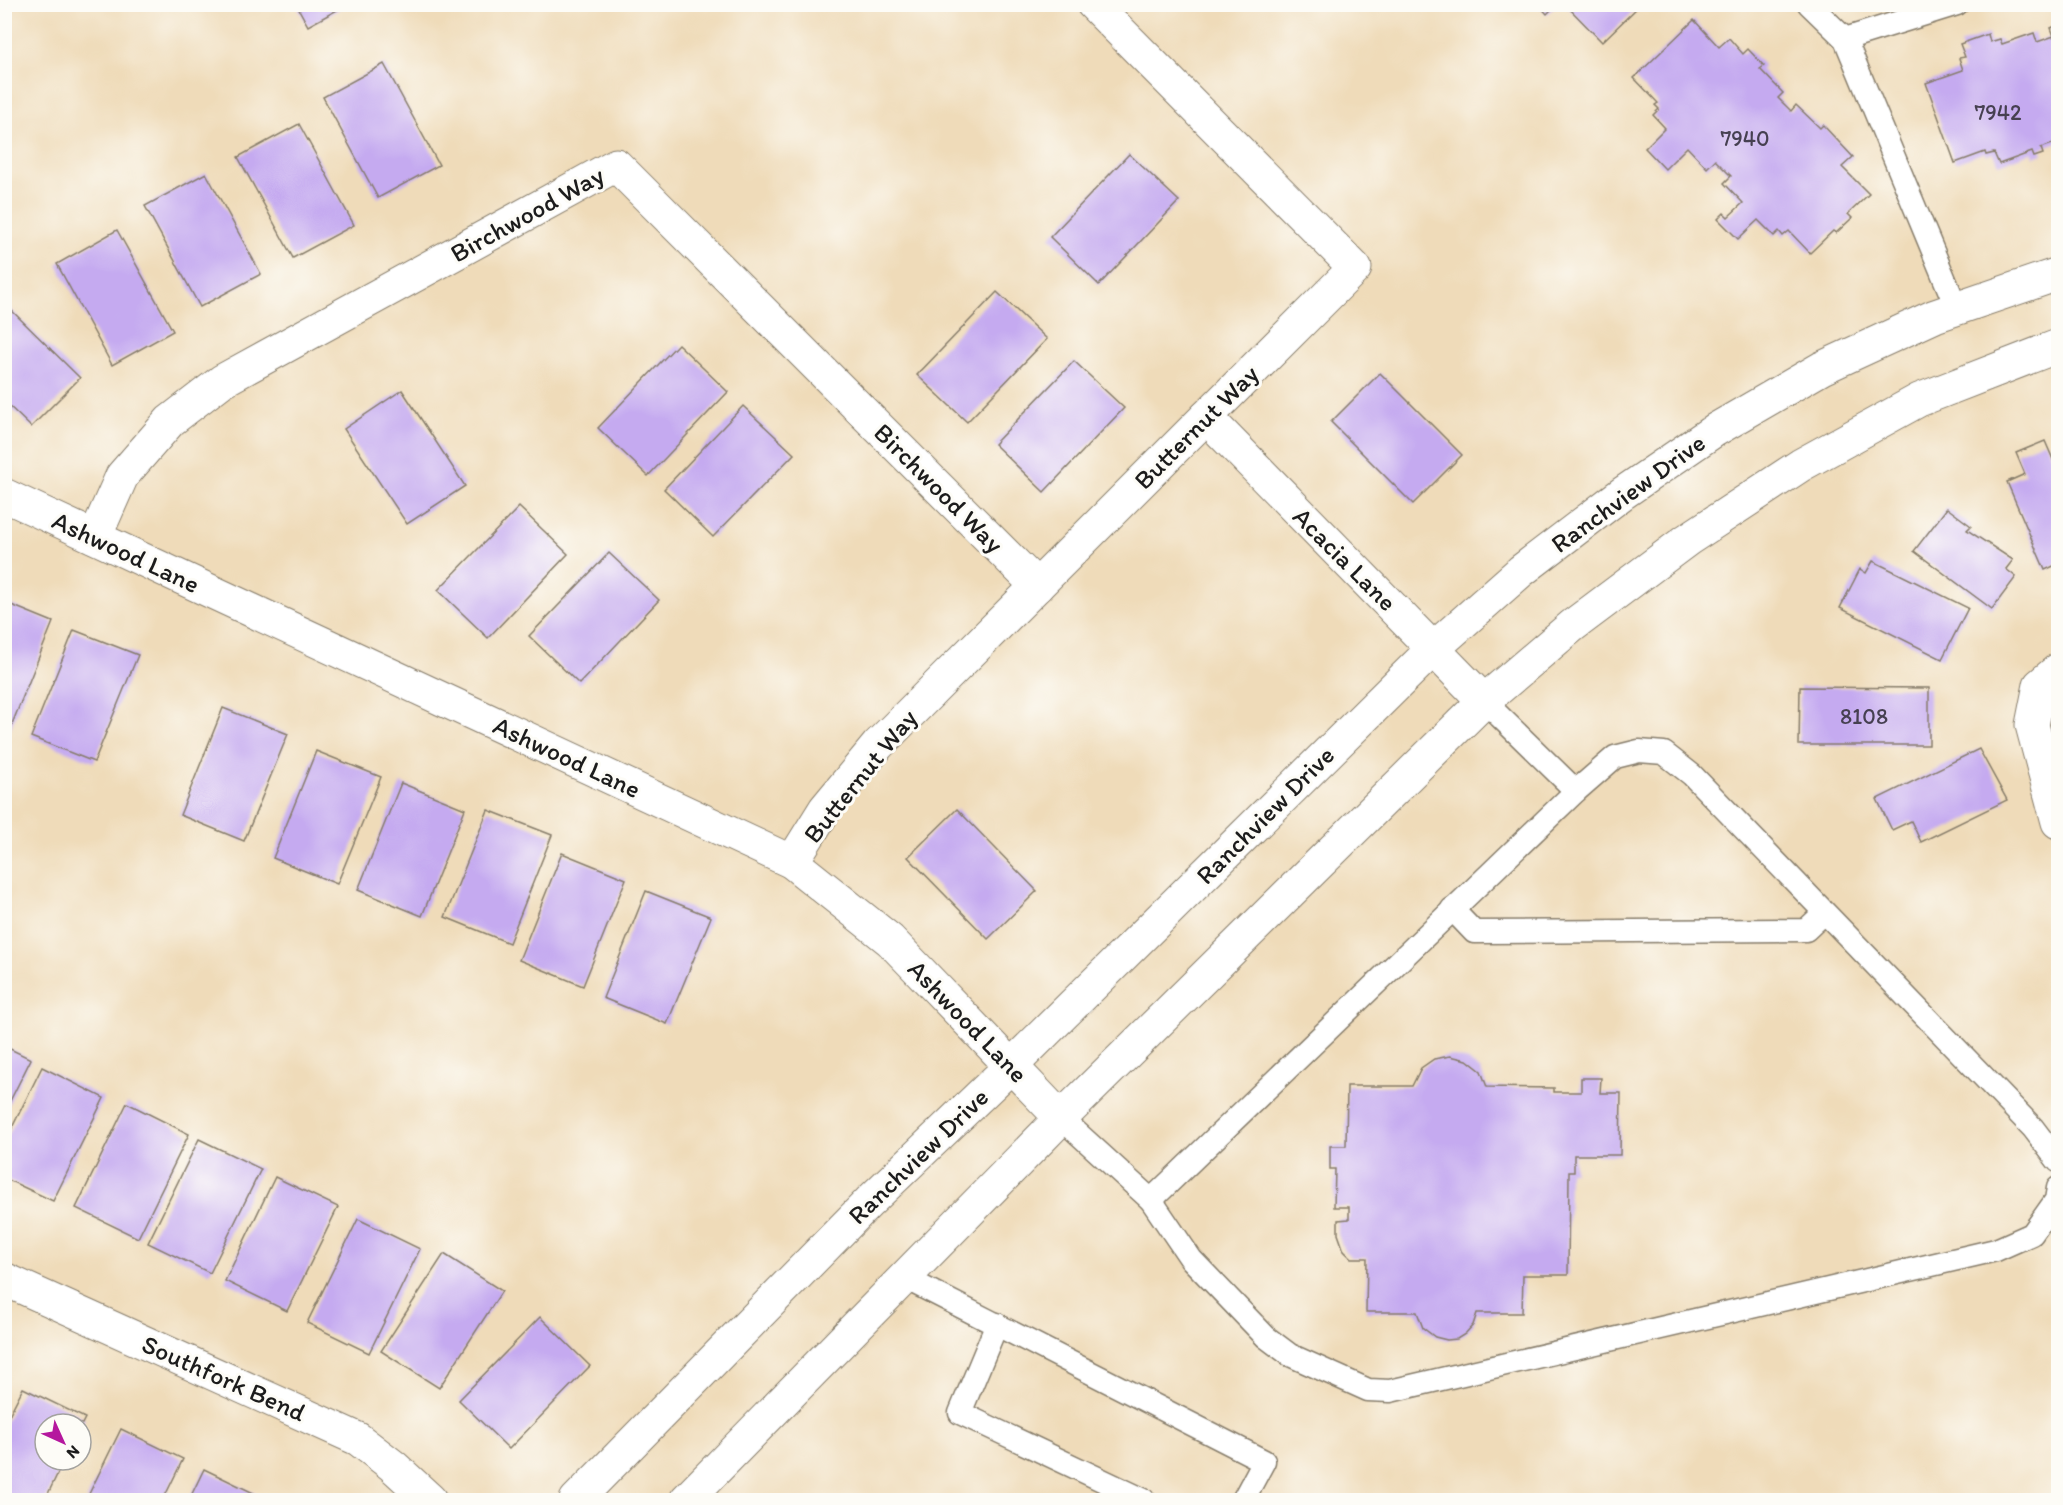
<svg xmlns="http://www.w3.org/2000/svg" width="2063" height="1505" viewBox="0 0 2063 1505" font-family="Itim,sans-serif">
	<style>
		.building { fill: #c5aaf0 }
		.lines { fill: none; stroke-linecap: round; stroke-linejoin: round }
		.service-casing { stroke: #867c6a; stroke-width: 25 }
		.minor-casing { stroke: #867c6a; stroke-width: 35 }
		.tertiary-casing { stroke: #867c6a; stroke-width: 35 }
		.service { stroke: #fff; stroke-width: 22 }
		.minor { stroke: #fff; stroke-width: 33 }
		.tertiary { stroke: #fff; stroke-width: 33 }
		.labels { text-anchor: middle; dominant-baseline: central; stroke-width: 6; stroke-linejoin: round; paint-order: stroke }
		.number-label { font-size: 22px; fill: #464051 }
		.street-label { font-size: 26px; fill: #1c1c1c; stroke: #fdfcf7 }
	</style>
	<rect width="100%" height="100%" fill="#fdfcf7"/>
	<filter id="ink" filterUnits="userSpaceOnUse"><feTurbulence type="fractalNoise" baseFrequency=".0167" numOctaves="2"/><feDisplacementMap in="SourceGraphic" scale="12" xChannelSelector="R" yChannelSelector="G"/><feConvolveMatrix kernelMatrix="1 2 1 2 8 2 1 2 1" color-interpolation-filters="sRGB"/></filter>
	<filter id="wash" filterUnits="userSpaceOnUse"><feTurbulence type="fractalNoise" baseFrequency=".008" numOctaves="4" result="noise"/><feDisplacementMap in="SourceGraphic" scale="24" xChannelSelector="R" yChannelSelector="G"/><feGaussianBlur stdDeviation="1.35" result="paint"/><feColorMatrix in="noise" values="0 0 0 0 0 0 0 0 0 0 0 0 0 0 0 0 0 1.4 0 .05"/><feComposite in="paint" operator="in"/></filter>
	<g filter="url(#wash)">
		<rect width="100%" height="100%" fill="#efdbb9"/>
		<g id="blocks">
			<g class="building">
				<polygon points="296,4 348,4 308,26"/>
				<polygon points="1538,4 1557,4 1547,14"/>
				<polygon points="1565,4 1641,4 1602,42"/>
				<polygon points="1694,20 1719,47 1729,38 1743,54 1748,49 1764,66 1760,69 1783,93 1778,98 1791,111 1796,105 1820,128 1823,125 1853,157 1842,167 1869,194 1848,214 1852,218 1836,233 1833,231 1810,253 1789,231 1783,236 1779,231 1774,236 1758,220 1738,239 1718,219 1724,213 1728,217 1743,203 1724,183 1731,176 1715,160 1707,168 1687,147 1665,169 1645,148 1665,128 1653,115 1659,109 1655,105 1658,103 1634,78"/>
				<polygon points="2058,25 2058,142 2041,148 2043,154 2034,157 2032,152 1999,164 1994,153 1986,155 1985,152 1955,163 1926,83 1963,70 1959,58 1965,57 1960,44 1988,34 1990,42 2000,39 2002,44 2034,33 2037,42 2054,36 2051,28"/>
				<polygon points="384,64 439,165 378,198 323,97"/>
				<polygon points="299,124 354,225 293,258 238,157"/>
				<polygon points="1129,154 1179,201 1099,285 1050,237"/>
				<polygon points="206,173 261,274 200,307 145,206"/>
				<polygon points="117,230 173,331 112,365 57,264"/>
				<polygon points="997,292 1047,339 967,422 917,375"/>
				<polygon points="4,303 80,378 31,427 4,401"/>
				<polygon points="678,344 728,392 648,476 598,428"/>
				<polygon points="1074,361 1124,408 1044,492 994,444"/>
				<polygon points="1380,373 1462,455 1413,504 1331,422"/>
				<polygon points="402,390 465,486 407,524 344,429"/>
				<polygon points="743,406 794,454 713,537 664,489"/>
				<polygon points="2045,441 2058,471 2058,564 2045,570 2007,482 2025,474 2016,453"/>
				<polygon points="519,507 568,554 488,638 438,590"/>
				<polygon points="1947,508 1971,526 1967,530 2013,560 2006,569 2016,577 1992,609 1914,551"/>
				<polygon points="609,553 659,600 579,684 529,636"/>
				<polygon points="1873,561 1968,608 1942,659 1840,608 1860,569 1866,573"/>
				<polygon points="4,602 53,622 10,729 4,727"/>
				<polygon points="74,630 138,655 94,762 31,737"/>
				<polygon points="1800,687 1929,688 1929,745 1799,745"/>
				<polygon points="223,708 288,734 244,841 180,815"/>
				<polygon points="1979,749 2007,800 1921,842 1911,821 1892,830 1877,799"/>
				<polygon points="316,751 381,777 337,884 273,858"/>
				<polygon points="401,783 465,809 422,916 358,890"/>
				<polygon points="957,809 1037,891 988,939 908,857"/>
				<polygon points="488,810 552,835 509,943 445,917"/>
				<polygon points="562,853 626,879 583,986 519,960"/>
				<polygon points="646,891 711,917 667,1024 603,998"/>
				<polygon points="4,1046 31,1059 4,1113"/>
				<polygon points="1450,1056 1467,1060 1481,1071 1487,1087 1554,1088 1554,1092 1581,1092 1581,1078 1601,1078 1600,1093 1621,1093 1620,1155 1574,1155 1574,1172 1569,1172 1568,1275 1523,1275 1522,1313 1477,1313 1473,1325 1465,1334 1457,1339 1447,1340 1435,1337 1423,1328 1417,1312 1366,1312 1367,1258 1351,1258 1344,1251 1338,1234 1338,1220 1349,1219 1349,1207 1334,1207 1335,1169 1330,1169 1330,1146 1346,1146 1347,1086 1412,1086 1421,1068 1434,1059"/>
				<polygon points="42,1067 104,1098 53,1201 4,1178 4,1144"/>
				<polygon points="127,1103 189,1134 138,1238 76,1208"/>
				<polygon points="199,1139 261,1169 210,1273 148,1243"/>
				<polygon points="275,1177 338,1207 287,1311 225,1281"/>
				<polygon points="358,1219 420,1249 369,1353 307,1323"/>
				<polygon points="444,1254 502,1291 439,1388 381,1351"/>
				<polygon points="540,1317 590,1366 509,1449 459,1400"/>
				<polygon points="23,1388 85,1418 82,1424 45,1424 45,1460 64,1460 45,1500 4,1500 4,1425"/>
				<polygon points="121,1429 183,1459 163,1500 86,1500"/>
				<polygon points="204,1469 266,1499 265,1500 189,1500"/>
			</g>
		</g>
	</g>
	<g filter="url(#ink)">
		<use href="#blocks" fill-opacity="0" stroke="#867c6a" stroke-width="1.5"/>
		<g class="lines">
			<g class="service-casing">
				<g id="service">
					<polyline points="1809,4 1845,39 1957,309"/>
					<polyline points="1845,39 1957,4"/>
					<polyline points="1484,701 1576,791"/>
					<polyline points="1452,909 1474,932 1806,930 1824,913"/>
					<polyline points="1061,1118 1151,1200 1191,1259 1266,1337 1290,1355 1368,1390 1390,1391 1996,1250 2032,1234 2056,1200 2058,1188"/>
					<polyline points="1151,1200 1576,791 1615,757 1639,751 1664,753 1692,775 2033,1128 2058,1161"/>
					<polyline points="905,1278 1264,1461 1243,1500"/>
					<polyline points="997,1324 960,1413 1144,1500"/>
				</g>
			</g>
			<g class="minor-casing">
				<g id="minor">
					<polyline points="1206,417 1484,701"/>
					<polyline points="4,495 792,862 890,940 1061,1118"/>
					<polyline points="95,537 122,476 170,421 222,381 616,165 1037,586"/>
					<polyline points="2058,670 2040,685 2032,725 2058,822"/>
					<polyline points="792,862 825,809 878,745 1355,268 1093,4"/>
					<polyline points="4,1279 358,1439 393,1466 430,1500"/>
				</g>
			</g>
			<g class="tertiary-casing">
				<g id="tertiary">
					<polyline points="576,1500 869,1202 1011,1066 1434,648 1521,571 1623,493 1715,430 1822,368 1935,316 2058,274"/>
					<polyline points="686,1500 1061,1118 1484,701 1572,626 1687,540 1801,465 1919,400 2058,346"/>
				</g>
			</g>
			<use href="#service" class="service"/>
			<use href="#minor" class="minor"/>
			<use href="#tertiary" class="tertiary"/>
		</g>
	</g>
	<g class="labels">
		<g class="number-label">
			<text x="1998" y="112">7942</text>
			<text x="1745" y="138">7940</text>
			<text x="1864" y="716">8108</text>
		</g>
		<g class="street-label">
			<text transform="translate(527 214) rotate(-29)">Birchwood Way</text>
			<text transform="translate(1196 427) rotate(-45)">Butternut Way</text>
			<text transform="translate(939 488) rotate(45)">Birchwood Way</text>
			<text transform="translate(1628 493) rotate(-36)">Ranchview Drive</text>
			<text transform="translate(126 552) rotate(25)">Ashwood Lane</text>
			<text transform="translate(1345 559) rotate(45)">Acacia Lane</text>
			<text transform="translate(567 757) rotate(25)">Ashwood Lane</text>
			<text transform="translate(860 776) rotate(-51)">Butternut Way</text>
			<text transform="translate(1265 815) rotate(-45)">Ranchview Drive</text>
			<text transform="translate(968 1021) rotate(46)">Ashwood Lane</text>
			<text transform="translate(918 1156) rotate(-44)">Ranchview Drive</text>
			<text transform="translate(224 1378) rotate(24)">Southfork Bend</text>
		</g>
	</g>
	<rect width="2063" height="1505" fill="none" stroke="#fdfcf7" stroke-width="24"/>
	<g transform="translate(63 1442) rotate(135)"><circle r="28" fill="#fdfcf7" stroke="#a3a29f" stroke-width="1.5"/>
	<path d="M0-4.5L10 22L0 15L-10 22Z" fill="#b5179e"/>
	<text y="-9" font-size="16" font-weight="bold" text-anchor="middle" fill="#1c1c1c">N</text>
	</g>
</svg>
